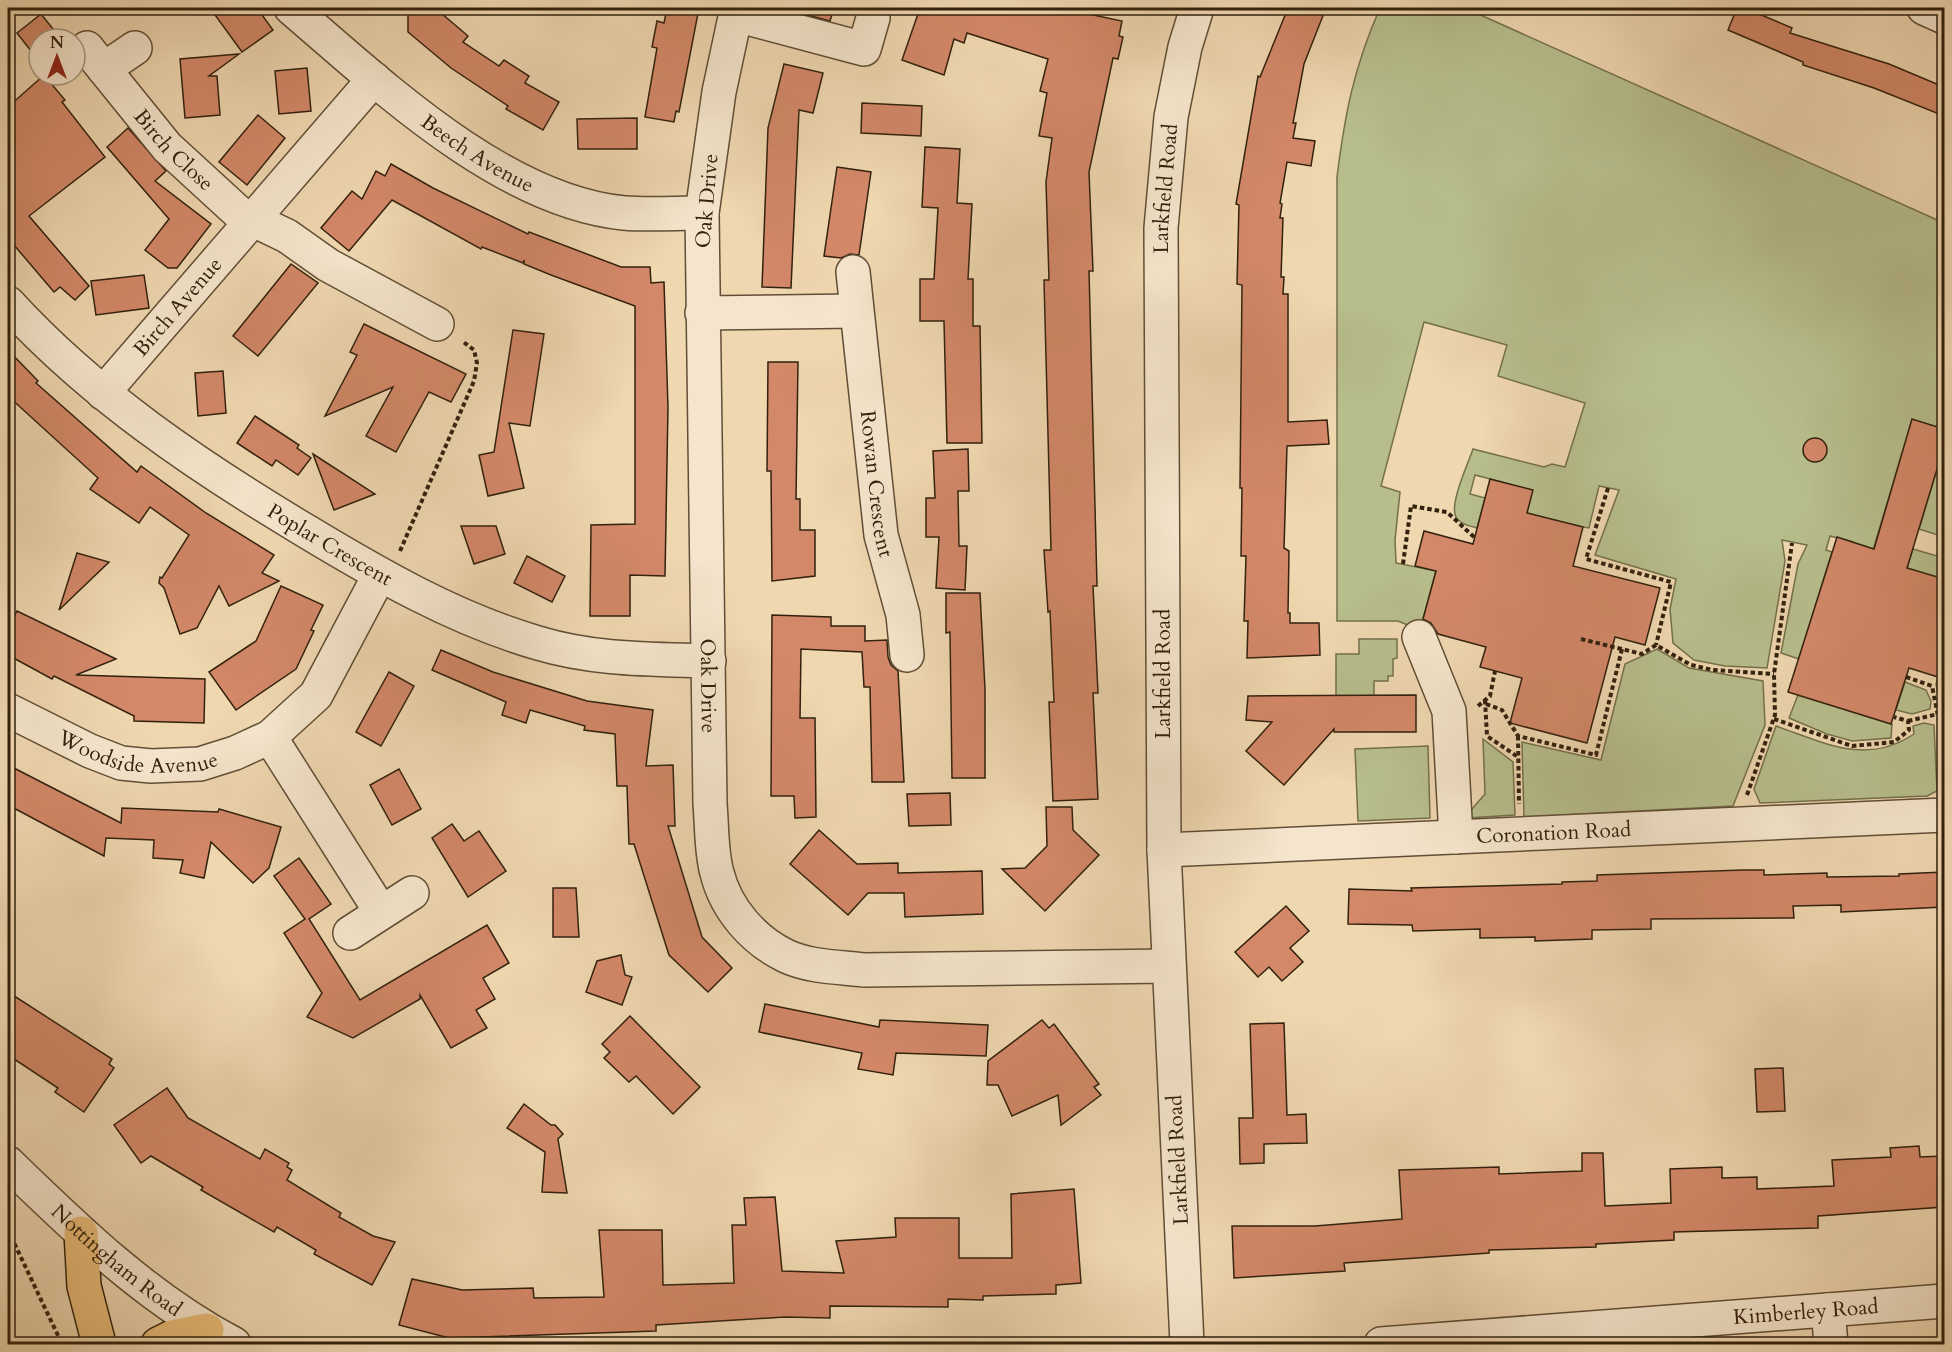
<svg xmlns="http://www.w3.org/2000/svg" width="1952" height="1352" viewBox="0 0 1952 1352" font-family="Cardo,serif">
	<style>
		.green { fill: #b7be8c; stroke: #74704c; stroke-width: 1.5 }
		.building { fill: #d38869; stroke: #32210d; stroke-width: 1.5 }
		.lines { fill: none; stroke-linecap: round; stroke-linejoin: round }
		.minor-casing { stroke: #614e36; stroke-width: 36 }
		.highway-casing { stroke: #32210d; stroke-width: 36 }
		.path { stroke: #32210d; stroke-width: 4; stroke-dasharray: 4.5 3; stroke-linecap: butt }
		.minor { stroke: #f5e5cc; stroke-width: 33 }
		.highway { stroke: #e8bc78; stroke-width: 33 }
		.labels { text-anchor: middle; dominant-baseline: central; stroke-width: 5; stroke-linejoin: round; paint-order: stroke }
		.street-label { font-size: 21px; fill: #32210d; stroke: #f5e5cc }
	</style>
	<rect width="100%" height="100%" fill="#efd7b0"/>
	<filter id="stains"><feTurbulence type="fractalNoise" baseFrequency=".00333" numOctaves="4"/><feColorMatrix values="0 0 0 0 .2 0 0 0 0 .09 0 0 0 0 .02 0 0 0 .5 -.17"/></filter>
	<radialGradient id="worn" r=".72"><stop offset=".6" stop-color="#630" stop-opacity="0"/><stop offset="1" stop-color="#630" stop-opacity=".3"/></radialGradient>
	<g class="green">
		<path d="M1380 8H1465L1944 223V429L1912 420 1870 560 1853 542 1830 536 1826 550 1832 552 1799 659 1781 653 1798 564 1807 545 1782 540 1785 561 1767 668 1725 666 1694 660 1673 643 1670 609 1676 579 1595 555 1619 490 1599 486 1589 528 1583 527 1527 513 1532 490 1475 475 1470 494 1485 498 1477 528C1470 526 1460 524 1456 517 1449 504 1468 464 1473 449L1544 467 1552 464 1565 467 1585 403 1498 376 1507 345 1424 322 1381 486 1400 492 1395 540 1396 563 1436 571 1420 630 1398 621H1337V177C1345 113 1354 67 1380 8Z"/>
		<polygon points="1944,446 1944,537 1919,529"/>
		<polygon points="1913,549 1944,558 1944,579 1907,568"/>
		<polygon points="1359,639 1397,639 1397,658 1393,659 1393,676 1388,676 1388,681 1374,681 1374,696 1336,702 1336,654 1359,654"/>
		<polygon points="1657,649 1689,668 1763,681 1765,725 1733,806 1524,817 1522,742 1601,760 1625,664"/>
		<polygon points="1944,657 1944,729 1936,684"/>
		<polygon points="1905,682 1926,690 1931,701 1930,709 1912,714 1896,710"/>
		<polygon points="1798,695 1892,724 1891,738 1852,741 1827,734 1789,718"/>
		<path d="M1924 723 1934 725 1937 791 1927 796 1760 803 1754 789 1776 726C1825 743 1866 766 1914 734L1913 726Z"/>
		<polygon points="1483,739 1513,762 1515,815 1468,818 1467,815 1485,794"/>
		<polygon points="1428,746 1430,818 1358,821 1355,749"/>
	</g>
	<g class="building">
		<polygon points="210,8 257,8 273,30 242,52"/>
		<polygon points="408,8 441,8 441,13 468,36 463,42 499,66 504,60 529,76 525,83 559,102 543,130 506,109 508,106 451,68 408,32"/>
		<polygon points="667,8 699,8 679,112 676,111 674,122 645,117 657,48 652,47 657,21 664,23"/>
		<polygon points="781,8 834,8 830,21"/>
		<polygon points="920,8 1060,8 1122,21 1119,36 1123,37 1118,59 1113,58 1089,172 1093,271 1089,271 1097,586 1093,586 1098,693 1093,693 1098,799 1053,801 1049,702 1054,702 1050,611 1048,612 1044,550 1051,550 1044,280 1049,280 1046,182 1052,138 1039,136 1047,93 1040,91 1048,59 967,33 964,43 954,39 944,75 902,60"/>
		<polygon points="1288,8 1326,8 1304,64 1293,123 1296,123 1293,138 1315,141 1311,166 1287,162 1280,203 1282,204 1280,218 1283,218 1281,277 1284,277 1283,294 1288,294 1288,422 1327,420 1329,444 1287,446 1284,548 1289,551 1288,613 1290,613 1290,623 1319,623 1320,655 1247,658 1248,621 1244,621 1246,556 1241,556 1242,488 1240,488 1242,285 1237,284 1239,205 1236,204 1258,76 1260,77"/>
		<polygon points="1737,8 1745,8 1792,28 1790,33 1889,64 1944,87 1944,116 1874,88 1803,65 1803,62 1728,30"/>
		<polygon points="41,14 61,39 39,39 39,61 17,33"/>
		<polygon points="239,54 209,76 217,76 220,115 185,118 180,59"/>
		<polygon points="784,64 823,73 813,113 799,110 791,288 762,287 768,128"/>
		<polygon points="307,68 311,111 279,114 275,71"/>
		<polygon points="44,75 65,100 62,102 105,157 29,216 89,286 75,300 60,287 54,292 8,238 8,107"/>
		<polygon points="862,103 922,106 921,136 861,133"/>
		<polygon points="258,115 285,138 247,185 219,162"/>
		<polygon points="637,118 637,149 578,149 577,119"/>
		<polygon points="128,128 166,171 155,181 211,224 177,268 168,268 145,250 169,219 107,147"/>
		<polygon points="925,147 960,149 957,203 972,204 968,279 973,279 973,326 980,326 982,443 947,443 944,321 920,321 920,279 934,279 938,208 922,207"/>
		<polygon points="391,164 433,188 528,234 529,232 621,267 650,267 651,283 664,282 668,407 665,576 630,575 630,616 590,616 591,525 635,524 635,306 551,275 524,264 524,260 523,263 482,247 481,249 392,200 349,251 321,228 352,191 362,199 376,171 385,176"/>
		<polygon points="837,167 871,172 859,255 850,254 841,258 824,256"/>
		<polygon points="291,264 318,283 258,356 233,336"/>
		<polygon points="144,275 149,308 96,315 91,281"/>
		<polygon points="364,324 466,374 451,402 429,392 396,452 366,436 393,387 325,416 357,355 350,352"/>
		<polygon points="513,330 544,334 530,426 509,423 524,488 488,496 479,455 494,452"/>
		<polygon points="8,350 38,381 36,383 137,472 141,466 206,513 274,555 262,573 279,581 229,606 219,586 197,628 180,634 164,588 159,583 160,577 162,578 189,535 150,507 139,523 90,489 98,478 8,396"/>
		<polygon points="768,362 798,362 796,499 800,499 800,530 815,530 815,576 772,581 771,471 767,471"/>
		<polygon points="223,371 226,413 198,416 195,373"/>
		<polygon points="255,416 299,445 297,448 311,458 298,475 276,460 272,466 237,443"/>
		<polygon points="1912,419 1944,429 1944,446 1907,568 1944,579 1944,657 1938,677 1909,668 1891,724 1788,692 1837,537 1874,549"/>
		<circle cx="1815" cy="450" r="12"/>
		<polygon points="968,449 969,491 958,491 959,546 967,546 965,590 936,588 939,537 926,537 926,498 935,498 933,451"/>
		<polygon points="313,454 375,494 334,510"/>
		<polygon points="1490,479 1533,490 1527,513 1583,527 1573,566 1660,588 1645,645 1615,637 1587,743 1510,723 1522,678 1480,667 1486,647 1438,634 1431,623 1423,619 1436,571 1415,566 1424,531 1473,544"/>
		<polygon points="461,526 496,526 505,554 474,564"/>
		<polygon points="77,553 109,562 59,610"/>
		<polygon points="527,556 565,576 552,602 514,583"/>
		<polygon points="281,586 323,605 311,630 314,631 296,669 236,710 209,672 256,641"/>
		<polygon points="946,593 980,593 985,689 985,778 952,778 950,632 946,633"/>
		<polygon points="17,611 116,659 76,675 205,679 204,723 134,721 134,716 54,676 52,679 8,655 8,628"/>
		<polygon points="772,615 831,617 831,626 865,626 865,641 887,640 888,657 891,665 898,671 904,782 872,782 870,687 864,687 862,652 801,649 800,718 815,718 816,817 795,818 794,796 771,796"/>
		<polygon points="441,650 493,672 587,701 653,710 646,766 673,765 675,826 668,826 702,937 732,968 708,992 669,955 634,844 629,844 627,786 617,786 615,734 584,730 585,726 530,710 526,723 502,715 506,702 432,670"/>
		<polygon points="389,672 414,686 381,746 356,732"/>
		<polygon points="1416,695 1416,732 1334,732 1334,729 1284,785 1246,751 1272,722 1246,720 1248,696"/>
		<polygon points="8,765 121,823 122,808 218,812 219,809 281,827 269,868 253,883 211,842 204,878 180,873 183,860 153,858 154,840 106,838 104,856 8,805"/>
		<polygon points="399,769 421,809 392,825 370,785"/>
		<polygon points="950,793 951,825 909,826 907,794"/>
		<polygon points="1046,807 1072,807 1073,830 1099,855 1045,911 1002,869 1025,868 1047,846"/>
		<polygon points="452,824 464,841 479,831 506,871 468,897 432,838"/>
		<polygon points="819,830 857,864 898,863 898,873 982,871 983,914 905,917 904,893 868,893 848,915 790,864"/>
		<polygon points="299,858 331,904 309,919 360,1000 487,925 509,963 483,978 495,999 476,1010 487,1028 451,1048 420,995 420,999 353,1038 307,1017 322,993 284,933 305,919 274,876"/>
		<polygon points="1743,870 1764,870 1764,875 1827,873 1827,877 1899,876 1899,874 1944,872 1944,907 1841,912 1841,905 1793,906 1794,918 1651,919 1651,929 1592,930 1592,939 1535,941 1535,937 1480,938 1480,929 1413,931 1412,925 1348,924 1349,889 1412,891 1411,888 1562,884 1562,882 1597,881 1597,875"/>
		<polygon points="553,888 576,888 579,937 553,937"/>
		<polygon points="1286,906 1309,931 1290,948 1303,962 1282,981 1269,967 1258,977 1235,952"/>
		<polygon points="621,955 625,975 632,977 622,1005 586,992 597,961"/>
		<polygon points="8,992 112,1059 109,1064 114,1068 84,1112 55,1092 58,1088 8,1055"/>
		<polygon points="765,1004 879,1027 880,1020 988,1025 986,1056 896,1053 893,1075 858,1069 862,1053 759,1032"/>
		<polygon points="630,1016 700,1087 673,1114 636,1076 629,1082 604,1058 610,1052 602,1044"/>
		<polygon points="1042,1020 1049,1028 1054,1024 1099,1084 1094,1087 1101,1095 1061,1125 1058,1095 1012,1116 998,1085 987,1085 988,1061"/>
		<polygon points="1284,1023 1287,1115 1306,1114 1307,1143 1264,1144 1264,1163 1240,1164 1239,1118 1253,1118 1250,1024"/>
		<polygon points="1783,1068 1785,1111 1757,1112 1755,1069"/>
		<polygon points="167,1088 188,1118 260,1159 265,1149 289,1163 287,1167 292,1170 287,1180 341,1213 339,1217 373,1236 395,1242 372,1285 314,1254 316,1250 277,1227 274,1232 201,1190 203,1187 151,1156 141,1163 114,1125"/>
		<polygon points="524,1104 551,1125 555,1125 563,1134 558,1139 567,1193 542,1192 545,1152 507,1128"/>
		<polygon points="1919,1146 1920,1157 1944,1156 1944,1207 1818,1216 1818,1228 1674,1232 1674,1240 1596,1244 1596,1247 1489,1250 1489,1253 1344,1263 1345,1271 1234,1278 1232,1226 1315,1226 1402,1219 1399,1170 1499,1167 1499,1174 1582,1171 1582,1153 1603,1153 1605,1206 1671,1203 1670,1169 1722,1167 1722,1178 1757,1177 1757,1189 1834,1186 1832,1160 1891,1157 1890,1148"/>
		<polygon points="1074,1189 1081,1283 1056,1285 1056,1294 983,1296 983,1300 948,1299 948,1307 830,1306 830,1318 785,1317 656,1325 656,1331 449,1338 399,1325 412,1279 462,1290 533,1288 534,1298 604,1297 599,1230 662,1230 663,1285 734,1283 732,1225 746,1225 744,1198 775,1197 782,1271 844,1273 836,1241 896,1237 895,1218 959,1218 959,1258 1012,1258 1011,1194"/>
	</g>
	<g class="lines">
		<g class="minor-casing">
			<g id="minor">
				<path id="s1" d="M291 8C381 85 502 201 624 213 650 215 677 213 702 213"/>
				<path id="s2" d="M737 8 719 92 702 213 710 804C712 826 711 852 717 873 726 909 753 940 786 956 809 967 839 967 864 970L1168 966"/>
				<polyline points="1924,8 1944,17"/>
				<polyline points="736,15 864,49 873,18"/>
				<path id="s3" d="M87 48 167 147 239 213 287 236 328 265 437 324"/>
				<polyline points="104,69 135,48"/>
				<path id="s4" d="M853 272 881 535 903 615 907 655"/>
				<path id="s5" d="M8 303C92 395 199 467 306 531 379 575 455 619 538 643 594 660 651 659 709 661"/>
				<polyline points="702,313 855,311"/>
				<path id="s6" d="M103 393 374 79"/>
				<polyline points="1419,637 1449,711 1456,837"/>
				<path id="s7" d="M8 710 90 751 121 763 151 766 200 764 235 753 270 737 316 695 379 576"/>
				<polyline points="270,737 381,912"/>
				<path id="s8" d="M1164 850 1944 815"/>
				<polyline points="350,933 412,893"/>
				<path id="s9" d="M8 1163C77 1230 148 1299 234 1344"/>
				<polyline points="1828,1310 1831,1344"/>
				<path id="s10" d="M1187 1344 1164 850 1161 228 1171 117 1185 47 1197 8"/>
				<path id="s11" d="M1381 1344 1944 1301"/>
			</g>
		</g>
		<g class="highway-casing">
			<g id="highway">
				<polyline points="81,1233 84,1286 99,1344"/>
				<polyline points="158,1344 172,1337 207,1330"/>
			</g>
		</g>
		<g class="path">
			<polyline points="1608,488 1586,559 1671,582 1656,645"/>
			<polyline points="400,551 474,381 477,363 474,350 462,341"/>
			<polyline points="1403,564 1411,506 1447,512 1475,538"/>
			<polyline points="1581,639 1642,654 1656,645 1691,665 1713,670 1774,674"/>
			<polyline points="1906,677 1932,686 1939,721 1943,786"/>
			<polyline points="1485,700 1487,736 1518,757"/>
			<polyline points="1486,704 1502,710 1518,736 1596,755 1622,649"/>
			<polyline points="1478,706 1490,696 1495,671"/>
			<polyline points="1774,719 1852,746 1894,742 1909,730 1908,721 1894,717"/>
			<polyline points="1908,721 1938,714"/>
			<polyline points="1518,736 1519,804"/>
			<polyline points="1747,795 1775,715 1774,674 1792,543"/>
			<polyline points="8,1230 62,1344"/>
		</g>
		<use href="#minor" class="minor"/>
		<use href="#highway" class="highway"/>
	</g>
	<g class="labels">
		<g class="street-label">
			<text stroke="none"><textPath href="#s3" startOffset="134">Birch Close</textPath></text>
			<text stroke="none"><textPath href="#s1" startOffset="237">Beech Avenue</textPath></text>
			<text stroke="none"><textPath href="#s10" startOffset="1156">Larkfield Road</textPath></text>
			<text transform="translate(707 201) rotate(-85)">Oak Drive</text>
			<text stroke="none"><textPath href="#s6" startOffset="114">Birch Avenue</textPath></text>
			<text stroke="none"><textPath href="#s4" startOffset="213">Rowan Crescent</textPath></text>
			<text stroke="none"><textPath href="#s5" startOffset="404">Poplar Crescent</textPath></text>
			<text transform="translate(1163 674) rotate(-90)">Larkfield Road</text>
			<text stroke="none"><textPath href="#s2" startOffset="681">Oak Drive</textPath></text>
			<text stroke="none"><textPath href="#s7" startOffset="140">Woodside Avenue</textPath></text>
			<text stroke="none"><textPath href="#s8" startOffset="390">Coronation Road</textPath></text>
			<text transform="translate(1178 1160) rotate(-93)">Larkfield Road</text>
			<text stroke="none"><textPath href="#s9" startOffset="146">Nottingham Road</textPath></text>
			<text stroke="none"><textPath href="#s11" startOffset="426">Kimberley Road</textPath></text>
		</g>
	</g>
	<rect width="1952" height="1352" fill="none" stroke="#efd7b0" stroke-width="30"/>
	<rect x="9" y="9" width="1934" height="1334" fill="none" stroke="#32210d" stroke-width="3"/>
	<rect x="15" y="15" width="1922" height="1322" fill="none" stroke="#32210d" stroke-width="1.5"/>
	<g transform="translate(57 57)"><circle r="28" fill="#f5e5cc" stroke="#a79780" stroke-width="1.5"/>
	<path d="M0-4.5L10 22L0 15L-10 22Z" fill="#8f2418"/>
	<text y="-9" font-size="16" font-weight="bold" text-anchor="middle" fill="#32210d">N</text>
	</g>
	<rect width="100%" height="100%" filter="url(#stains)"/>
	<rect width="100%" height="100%" fill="url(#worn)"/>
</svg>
